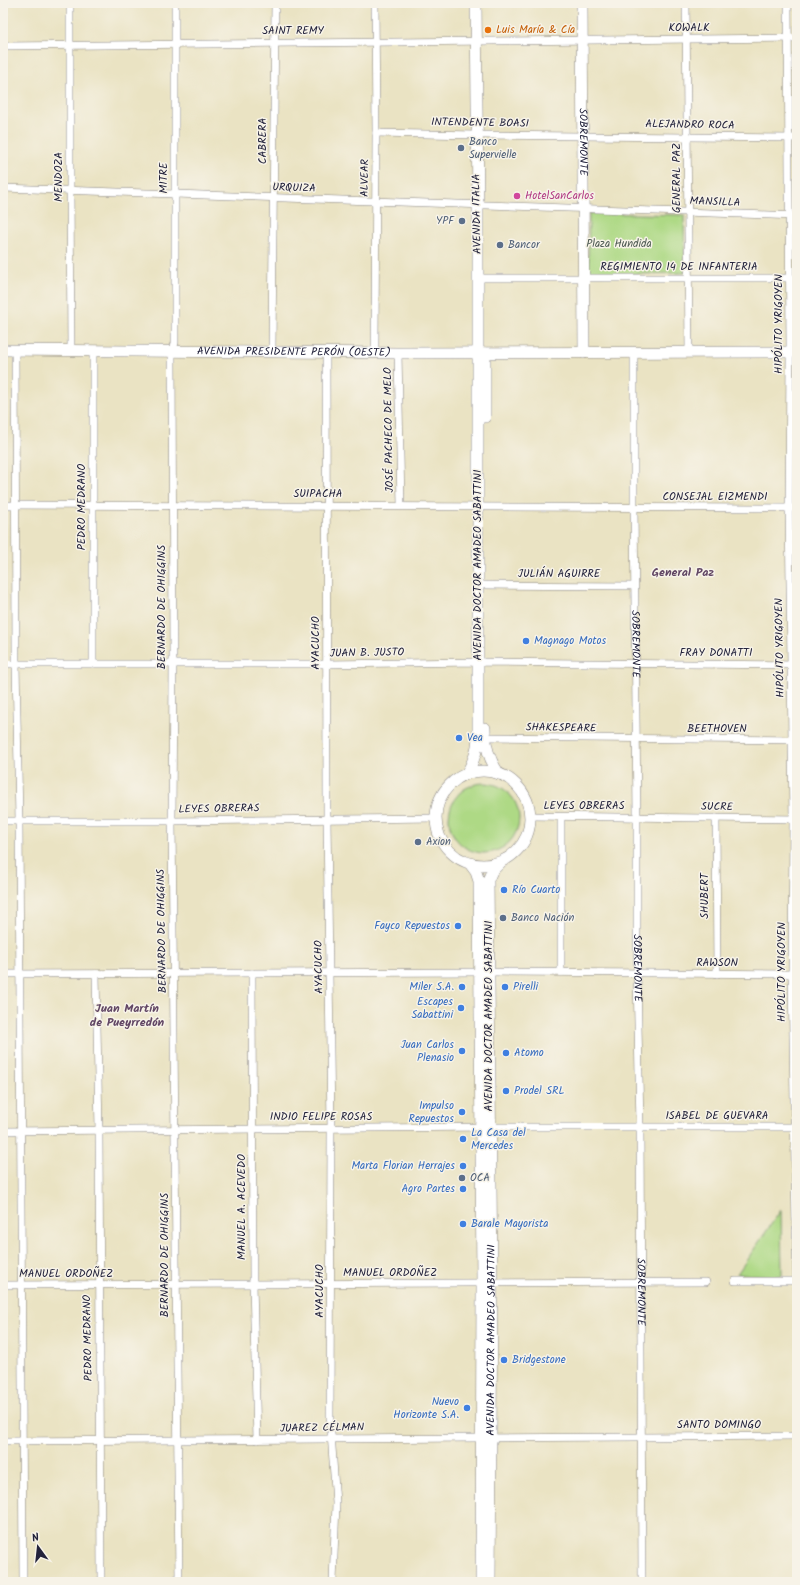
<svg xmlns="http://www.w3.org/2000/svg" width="800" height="1585" viewBox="0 0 800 1585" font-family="Kalam,sans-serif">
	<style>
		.green { fill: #aed985; stroke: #687e60 }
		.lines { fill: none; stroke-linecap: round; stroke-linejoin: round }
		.street-casing { stroke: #86827f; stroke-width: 8 }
		.secondary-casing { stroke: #86827f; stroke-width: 12 }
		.street { stroke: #fff; stroke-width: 7 }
		.secondary { stroke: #fff; stroke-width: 11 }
		.food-dot { fill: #e8710a; stroke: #f7f3e8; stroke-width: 1.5 }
		.service-dot { fill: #5c6f8a; stroke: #f7f3e8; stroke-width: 1.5 }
		.hotel-dot { fill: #d1479c; stroke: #f7f3e8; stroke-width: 1.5 }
		.shop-dot { fill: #3f7fe0; stroke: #f7f3e8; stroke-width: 1.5 }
		.labels { text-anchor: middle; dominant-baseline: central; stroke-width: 3; stroke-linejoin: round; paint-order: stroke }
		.street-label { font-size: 11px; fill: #22223b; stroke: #f7f3e8 }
		.food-label { font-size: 11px; fill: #c56008; stroke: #f7f3e8; text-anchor: start }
		.service-label { font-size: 11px; fill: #4e5e75; stroke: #f7f3e8; text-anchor: start }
		.hotel-label { font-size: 11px; fill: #b23c85; stroke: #f7f3e8; text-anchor: start }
		.park-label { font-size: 11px; fill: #4c5951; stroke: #f7f3e8 }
		.shop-label { font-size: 11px; fill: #366cbe; stroke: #f7f3e8; text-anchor: start }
		.neighbourhood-label { font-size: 12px; font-weight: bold; fill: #614664; stroke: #f7f3e8 }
	</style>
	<rect width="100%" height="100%" fill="#f7f3e8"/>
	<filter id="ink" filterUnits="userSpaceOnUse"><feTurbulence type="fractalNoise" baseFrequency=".025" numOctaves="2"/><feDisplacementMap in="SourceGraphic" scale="8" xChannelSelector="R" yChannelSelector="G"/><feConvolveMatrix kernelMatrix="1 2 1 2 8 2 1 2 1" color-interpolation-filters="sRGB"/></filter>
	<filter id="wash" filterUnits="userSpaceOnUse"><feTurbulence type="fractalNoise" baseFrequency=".012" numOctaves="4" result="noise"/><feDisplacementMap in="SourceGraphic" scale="16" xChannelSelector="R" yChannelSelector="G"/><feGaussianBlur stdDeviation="0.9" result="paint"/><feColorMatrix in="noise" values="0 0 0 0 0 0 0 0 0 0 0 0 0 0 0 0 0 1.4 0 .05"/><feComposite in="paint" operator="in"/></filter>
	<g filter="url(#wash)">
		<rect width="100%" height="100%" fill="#eae3c3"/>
		<g class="green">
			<polygon points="589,213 684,215 685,273 588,275"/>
			<circle cx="484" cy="818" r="35"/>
			<polygon points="781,1210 782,1276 737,1274"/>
		</g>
	</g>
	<g filter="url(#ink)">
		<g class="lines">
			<g class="street-casing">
				<g id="street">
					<polyline points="70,3 70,190 71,351"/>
					<polyline points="175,3 175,343 172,352 173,664 172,821 179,1582"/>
					<polyline points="375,3 376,133 375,353"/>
					<polyline points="686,3 689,353"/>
					<polyline points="788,3 790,353 789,508 793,819 792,974 797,1292"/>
					<polyline points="3,46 797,38"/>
					<polyline points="376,133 476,135 797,138"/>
					<polyline points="3,188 797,216"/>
					<polyline points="478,278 797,278"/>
					<polyline points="15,350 16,664 19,820 23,1582"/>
					<polyline points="93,351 93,664"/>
					<polyline points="272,351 275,3"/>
					<polyline points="326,352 327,819 331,1128 330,1419 336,1503 333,1582"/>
					<polyline points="398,353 401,506"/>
					<path id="s1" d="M634 354V507L637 817V973L640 1127 642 1582"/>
					<polyline points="3,505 797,508"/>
					<polyline points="484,585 634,586"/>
					<polyline points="3,664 328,664 478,662 797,665"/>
					<polyline points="485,737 797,740"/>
					<polyline points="531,816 796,819"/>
					<polyline points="716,818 717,974"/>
					<polyline points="3,821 172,821 436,818"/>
					<polyline points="489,972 797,974"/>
					<polyline points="561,972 561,817"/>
					<polyline points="252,973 253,1284 257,1440"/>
					<polyline points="3,974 479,972"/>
					<polyline points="96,974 99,1130 101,1582"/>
					<polyline points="3,1131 490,1127 794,1127"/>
					<polyline points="735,1281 797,1281"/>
					<polyline points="3,1285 706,1282"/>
					<polyline points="3,1441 797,1436"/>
				</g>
			</g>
			<g class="secondary-casing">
				<g id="secondary">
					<path id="s2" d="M582 3 584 353"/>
					<path id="s3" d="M3 350 398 353 797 352"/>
					<polyline points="485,417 485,353"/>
					<path d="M485 728C485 746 489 759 499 774"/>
					<circle cx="483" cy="818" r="47"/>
					<path d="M465 775C474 763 477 752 478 738V205L476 3"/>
					<polyline points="470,864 476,872 479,881 482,1283 481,1582"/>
					<path id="s4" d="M490 1582 492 1283 488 880 492 871 501 862"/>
				</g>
			</g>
			<use href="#street" class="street"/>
			<use href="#secondary" class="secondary"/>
		</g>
	</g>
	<circle class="food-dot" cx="488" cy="30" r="4"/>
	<g class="service-dot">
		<circle cx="461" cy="148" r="4"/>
		<circle cx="462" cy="221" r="4"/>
		<circle cx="500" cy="245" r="4"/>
		<circle cx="418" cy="842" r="4"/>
		<circle cx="503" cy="918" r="4"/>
		<circle cx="462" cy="1178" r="4"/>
	</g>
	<circle class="hotel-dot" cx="517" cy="196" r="4"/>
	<g class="shop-dot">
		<circle cx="526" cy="641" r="4"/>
		<circle cx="459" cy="738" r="4"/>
		<circle cx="504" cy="890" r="4"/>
		<circle cx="458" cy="926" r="4"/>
		<circle cx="462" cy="987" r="4"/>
		<circle cx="505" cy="987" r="4"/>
		<circle cx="461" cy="1008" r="4"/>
		<circle cx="462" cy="1051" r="4"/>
		<circle cx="506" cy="1053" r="4"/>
		<circle cx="506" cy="1091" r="4"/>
		<circle cx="462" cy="1112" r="4"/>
		<circle cx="463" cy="1139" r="4"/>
		<circle cx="463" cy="1166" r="4"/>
		<circle cx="463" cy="1189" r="4"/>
		<circle cx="463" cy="1224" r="4"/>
		<circle cx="504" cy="1360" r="4"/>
		<circle cx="467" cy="1408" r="4"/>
	</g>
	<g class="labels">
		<g class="street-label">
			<text x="689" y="28">KOWALK</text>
			<text x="293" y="31">SAINT REMY</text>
			<text transform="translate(480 123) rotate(1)">INTENDENTE BOASI</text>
			<text transform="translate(690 125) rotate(1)">ALEJANDRO ROCA</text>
			<text transform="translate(263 141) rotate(-90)">CABRERA</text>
			<text stroke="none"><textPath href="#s2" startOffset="139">SOBREMONTE</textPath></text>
			<text transform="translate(59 177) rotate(-90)">MENDOZA</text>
			<text transform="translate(164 178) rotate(-90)">MITRE</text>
			<text transform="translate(365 178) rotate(-89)">ALVEAR</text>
			<text transform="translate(677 178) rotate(-90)">GENERAL PAZ</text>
			<text transform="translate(294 188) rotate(2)">URQUIZA</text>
			<text transform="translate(715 202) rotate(2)">MANSILLA</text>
			<text transform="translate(477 214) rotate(-91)">AVENIDA ITALIA</text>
			<text x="679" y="267">REGIMIENTO 14 DE INFANTERIA</text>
			<text transform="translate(779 324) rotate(-90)">HIPÓLITO YRIGOYEN</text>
			<text stroke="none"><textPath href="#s3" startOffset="291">AVENIDA PRESIDENTE PERÓN (OESTE)</textPath></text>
			<text transform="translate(389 430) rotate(-91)">JOSÉ PACHECO DE MELO</text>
			<text x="318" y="494">SUIPACHA</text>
			<text x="715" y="497">CONSEJAL EIZMENDI</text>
			<text transform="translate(82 507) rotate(-90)">PEDRO MEDRANO</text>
			<text transform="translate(478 565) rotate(-90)">AVENIDA DOCTOR AMADEO SABATTINI</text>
			<text x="559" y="574">JULIÁN AGUIRRE</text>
			<text transform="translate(162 607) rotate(-90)">BERNARDO DE OHIGGINS</text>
			<text transform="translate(316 643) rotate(-90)">AYACUCHO</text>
			<text stroke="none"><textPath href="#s1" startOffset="290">SOBREMONTE</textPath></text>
			<text transform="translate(780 648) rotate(-91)">HIPÓLITO YRIGOYEN</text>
			<text transform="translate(367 653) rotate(-1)">JUAN B. JUSTO</text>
			<text x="716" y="653">FRAY DONATTI</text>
			<text transform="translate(561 728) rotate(1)">SHAKESPEARE</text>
			<text x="717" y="729">BEETHOVEN</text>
			<text x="584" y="806">LEYES OBRERAS</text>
			<text transform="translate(717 807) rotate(1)">SUCRE</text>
			<text transform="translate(219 809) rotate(-1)">LEYES OBRERAS</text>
			<text transform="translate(705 896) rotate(-90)">SHUBERT</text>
			<text transform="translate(162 931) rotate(-91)">BERNARDO DE OHIGGINS</text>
			<text x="717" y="963">RAWSON</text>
			<text transform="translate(319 967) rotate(-91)">AYACUCHO</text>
			<text stroke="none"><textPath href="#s1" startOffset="614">SOBREMONTE</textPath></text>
			<text transform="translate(782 972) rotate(-90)">HIPÓLITO YRIGOYEN</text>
			<text transform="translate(489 1016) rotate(-90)">AVENIDA DOCTOR AMADEO SABATTINI</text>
			<text x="717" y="1116">ISABEL DE GUEVARA</text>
			<text x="321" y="1117">INDIO FELIPE ROSAS</text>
			<text transform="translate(242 1207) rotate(-90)">MANUEL A. ACEVEDO</text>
			<text transform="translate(165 1255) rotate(-90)">BERNARDO DE OHIGGINS</text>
			<text x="390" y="1273">MANUEL ORDOÑEZ</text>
			<text x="66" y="1274">MANUEL ORDOÑEZ</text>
			<text transform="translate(320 1291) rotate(-90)">AYACUCHO</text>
			<text stroke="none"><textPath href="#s1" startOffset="938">SOBREMONTE</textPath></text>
			<text transform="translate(88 1338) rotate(-91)">PEDRO MEDRANO</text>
			<text stroke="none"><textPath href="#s4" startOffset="242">AVENIDA DOCTOR AMADEO SABATTINI</textPath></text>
			<text x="719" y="1425">SANTO DOMINGO</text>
			<text transform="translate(322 1428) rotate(-1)">JUAREZ CÉLMAN</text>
		</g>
		<g class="food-label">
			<text x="496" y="30">Luis María &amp; Cía</text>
		</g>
		<g class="service-label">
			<text x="469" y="142">Banco<tspan x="469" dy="13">Supervielle</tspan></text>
			<text x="454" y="221" text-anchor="end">YPF</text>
			<text x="508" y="245">Bancor</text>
			<text x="426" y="842">Axion</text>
			<text x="511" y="918">Banco Nación</text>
			<text x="470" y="1178">OCA</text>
		</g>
		<g class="hotel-label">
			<text x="525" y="196">HotelSanCarlos</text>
		</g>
		<g class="park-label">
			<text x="619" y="244">Plaza Hundida</text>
		</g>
		<g class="shop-label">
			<text x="534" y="641">Magnago Motos</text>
			<text x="467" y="738">Vea</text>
			<text x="512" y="890">Río Cuarto</text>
			<text x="450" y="926" text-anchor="end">Fayco Repuestos</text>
			<text x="454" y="987" text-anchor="end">Miler S.A.</text>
			<text x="513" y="987">Pirelli</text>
			<text x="453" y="1002" text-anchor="end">Escapes<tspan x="453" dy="13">Sabattini</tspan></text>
			<text x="454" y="1045" text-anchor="end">Juan Carlos<tspan x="454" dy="13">Plenasio</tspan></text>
			<text x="514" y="1053">Atomo</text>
			<text x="514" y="1091">Prodel SRL</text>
			<text x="454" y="1106" text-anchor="end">Impulso<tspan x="454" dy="13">Repuestos</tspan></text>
			<text x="471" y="1133">La Casa del<tspan x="471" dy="13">Mercedes</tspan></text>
			<text x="455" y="1166" text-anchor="end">Marta Florian Herrajes</text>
			<text x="455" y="1189" text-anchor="end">Agro Partes</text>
			<text x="471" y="1224">Barale Mayorista</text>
			<text x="512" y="1360">Bridgestone</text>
			<text x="459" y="1402" text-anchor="end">Nuevo<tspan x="459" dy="13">Horizonte S.A.</tspan></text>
		</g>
		<g class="neighbourhood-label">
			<text x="683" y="572">General Paz</text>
			<text x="127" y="1008">Juan Martín<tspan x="127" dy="14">de Pueyrredón</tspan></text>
		</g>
	</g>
	<rect width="800" height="1585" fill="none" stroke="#f7f3e8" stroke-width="16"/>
	<g transform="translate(38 1547) rotate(345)" stroke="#f7f3e8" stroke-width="3" paint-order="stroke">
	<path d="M0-3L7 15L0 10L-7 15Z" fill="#22223b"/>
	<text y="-6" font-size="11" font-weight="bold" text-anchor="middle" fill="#22223b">N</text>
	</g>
</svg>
